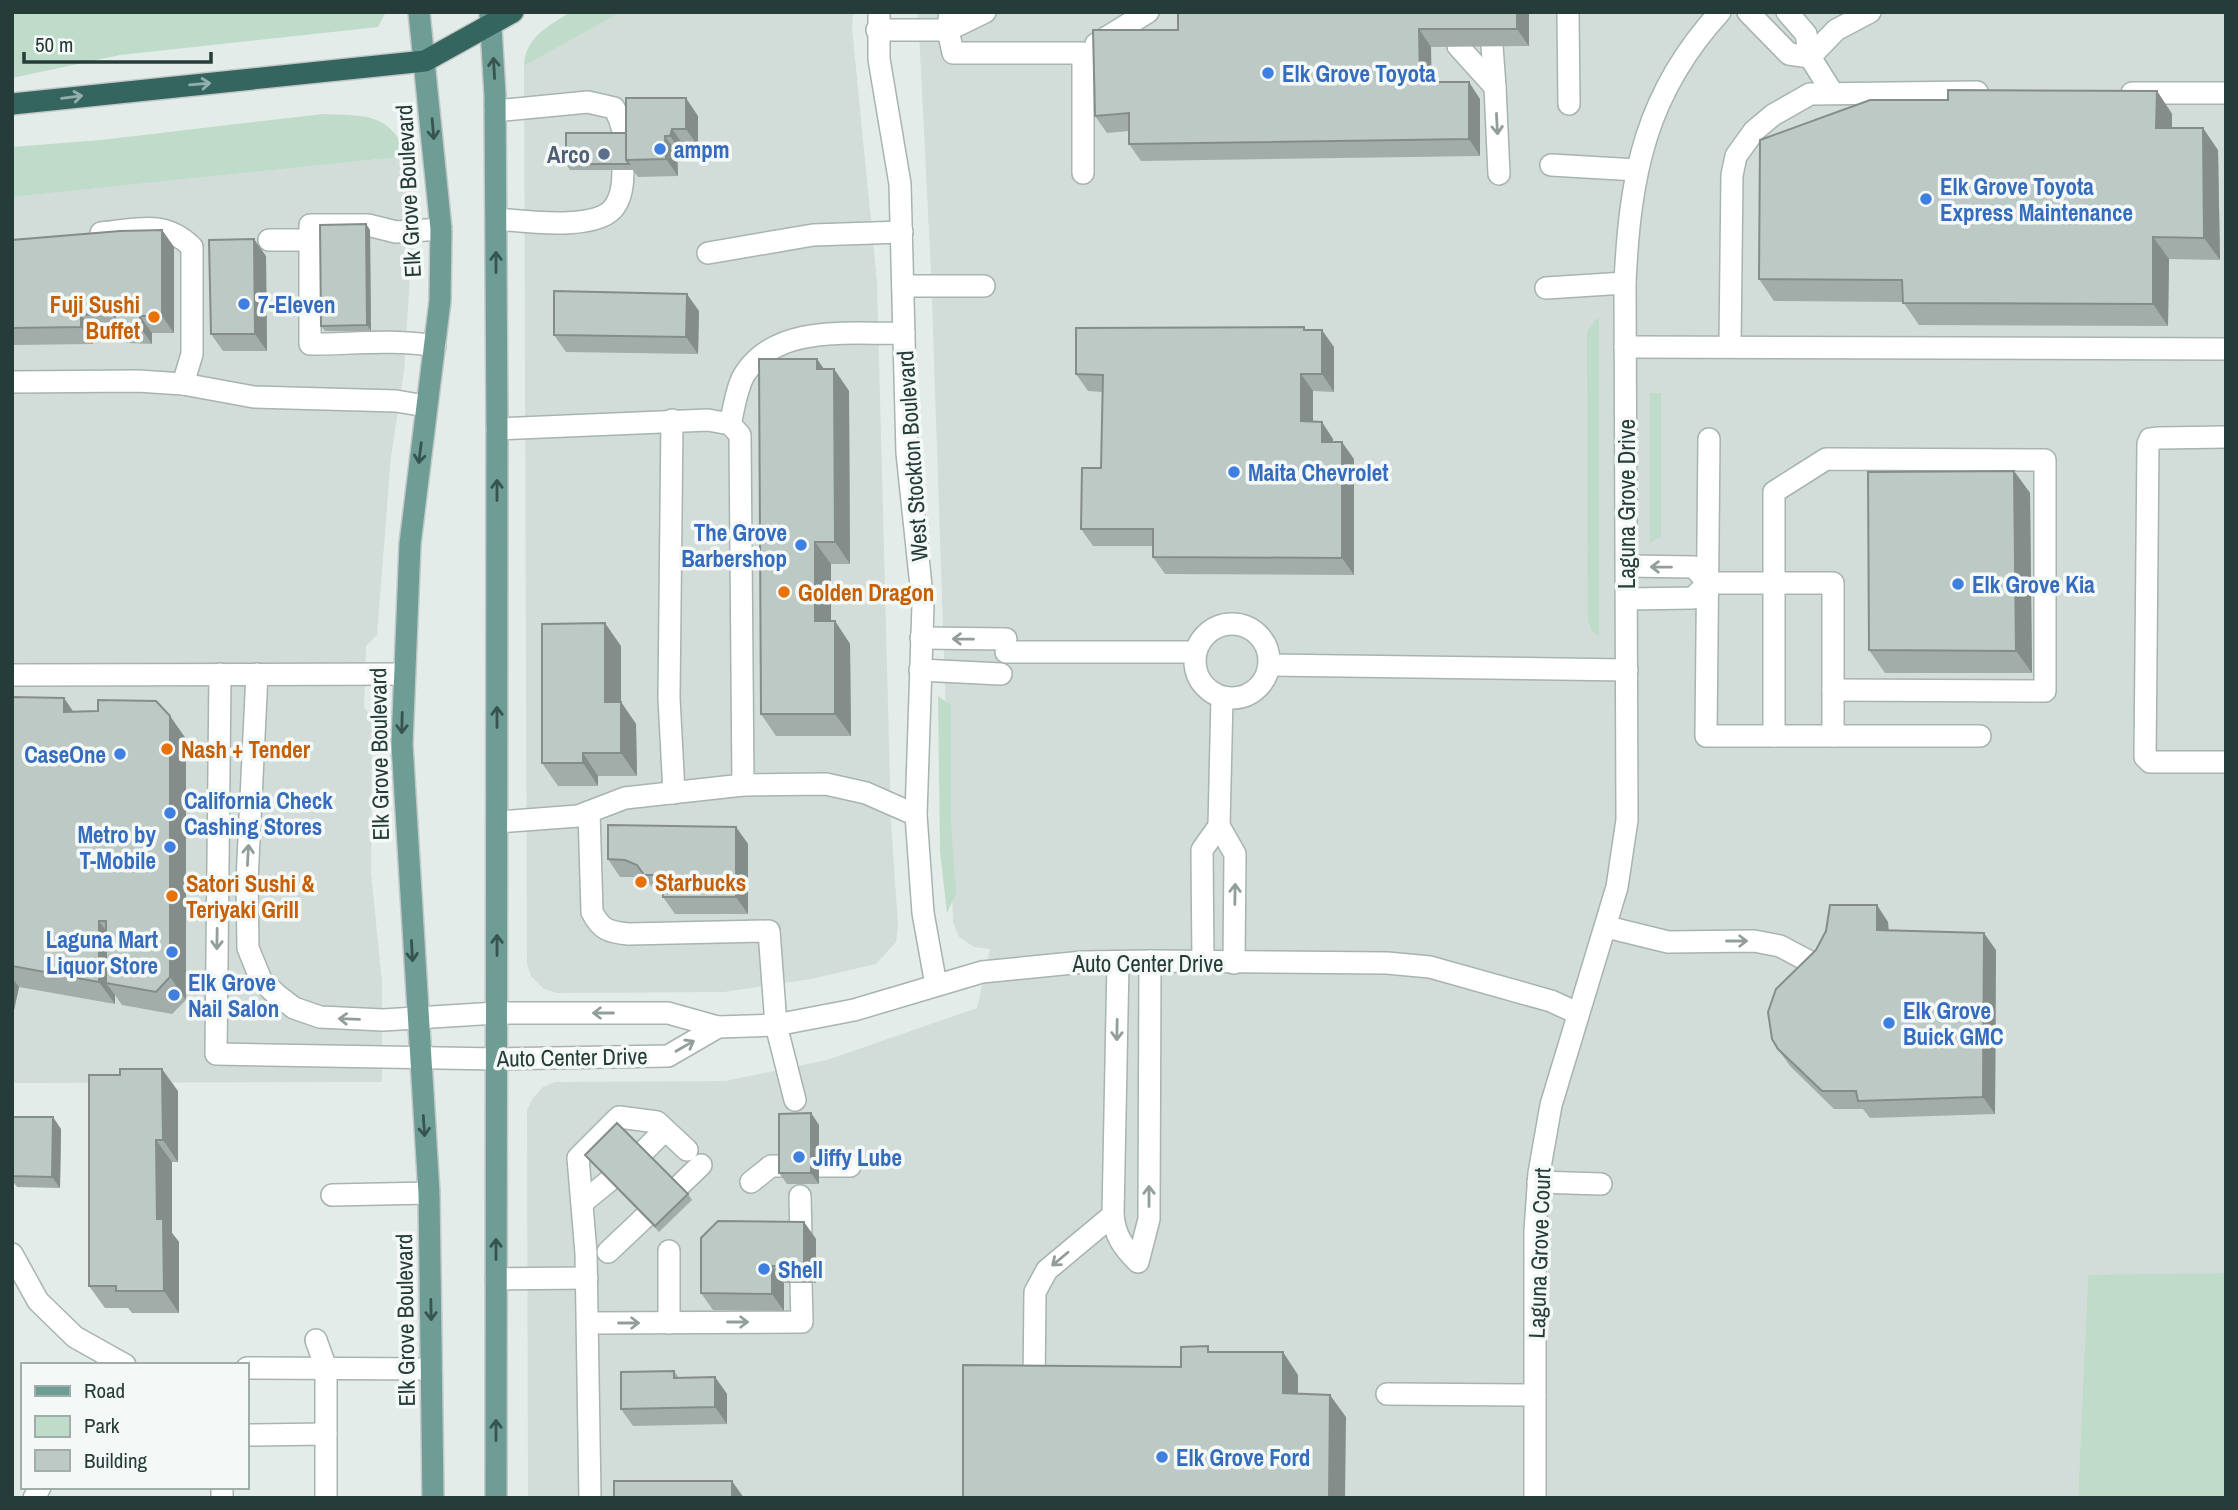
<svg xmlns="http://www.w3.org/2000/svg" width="2238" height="1510" viewBox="0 0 2238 1510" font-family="'Archivo Narrow',sans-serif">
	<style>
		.built { fill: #d2dcd8 }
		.green { fill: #bfdbc9 }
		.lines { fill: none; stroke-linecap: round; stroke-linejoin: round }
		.minor-casing { stroke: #a7b4b0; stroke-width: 24 }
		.major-casing { stroke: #c2c8c7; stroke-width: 24 }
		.highway-casing { stroke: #c2c8c7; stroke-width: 24 }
		.minor { stroke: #fff; stroke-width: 21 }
		.major { stroke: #6d9d95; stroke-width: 21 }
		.highway { stroke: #34655f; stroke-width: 21 }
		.wall { fill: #a2ada9 }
		.shaded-wall { fill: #848d8a }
		.building { fill: #bcc9c5; stroke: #848d8a; stroke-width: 2 }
		.oneway { stroke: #37544f }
		.oneway2 { stroke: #94afab }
		.oneway3 { stroke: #929e9c }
		.shop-dot { fill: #3f7fe0; stroke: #f4f9f7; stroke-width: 2.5 }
		.service-dot { fill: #5c6f8a; stroke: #f4f9f7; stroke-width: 2.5 }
		.food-dot { fill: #e8710a; stroke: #f4f9f7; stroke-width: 2.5 }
		.labels { text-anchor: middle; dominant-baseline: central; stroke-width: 7; stroke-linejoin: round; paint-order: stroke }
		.shop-label { font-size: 23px; font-weight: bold; fill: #366cbe; stroke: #f4f9f7; text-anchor: start }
		.service-label { font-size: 23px; font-weight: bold; fill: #4e5e75; stroke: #f4f9f7; text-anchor: end }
		.street-label { font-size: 23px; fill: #253c38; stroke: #f4f9f7 }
		.food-label { font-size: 23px; font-weight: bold; fill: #c56008; stroke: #f4f9f7; text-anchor: start }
	</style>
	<rect width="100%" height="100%" fill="#e4ece9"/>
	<g class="built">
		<polygon points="621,12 853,12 852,28 877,282 891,822 898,926 896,942 876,964 811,979 724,992 557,993 544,989 531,976 527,964 524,66"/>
		<polygon points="918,12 2226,12 2226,1273 2088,1276 2078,1498 528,1498 527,1110 533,1098 543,1087 555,1082 725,1081 827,1060 977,1008 990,949 974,947 959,937 953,922 931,271"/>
		<polygon points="408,156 413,227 404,371 391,456 377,635 366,646 364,707 372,719 371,873 382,983 382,1082 12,1083 12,197"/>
	</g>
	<g class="green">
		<polygon points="12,12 386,12 378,27 120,55 12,78"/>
		<path d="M570 12H621L524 66C525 37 548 27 570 12Z"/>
		<path d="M323 114C366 116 389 112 408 156L12 197V147L101 140Z"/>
		<polygon points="1597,318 1599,319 1599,637 1592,631 1588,620 1587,331"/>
		<polygon points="1650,393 1661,393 1661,536 1650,543"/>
		<polygon points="938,696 951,705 951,825 956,893 947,913 940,851"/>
		<polygon points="2226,1273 2226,1498 2078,1498 2088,1275"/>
	</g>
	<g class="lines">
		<g class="minor-casing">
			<g id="minor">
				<polyline points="879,12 879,59 900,184 907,453 923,605 916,815 923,913 936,985"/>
				<polyline points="950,12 948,30 953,53 1083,53 1083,173"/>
				<polyline points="1568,12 1569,104"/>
				<polyline points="1748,12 1789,54 1810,57 1806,34 1787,12"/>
				<polyline points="877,30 948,30 985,12"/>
				<polyline points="1096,44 1148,12"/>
				<polyline points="1458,46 1495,87 1499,174"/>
				<polyline points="1492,46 1495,87"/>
				<polyline points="1832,92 1810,57 1836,30 1870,12"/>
				<polyline points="2132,93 2226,93"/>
				<path d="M495 111 588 102 614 108C626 129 624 140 623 165 623 179 623 194 615 206 599 232 523 221 496 219"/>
				<polyline points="1551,165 1637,170"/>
				<path d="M101 233C137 230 164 219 192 247V354L183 384"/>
				<polyline points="269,240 310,240"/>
				<polyline points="708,253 813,235 902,232"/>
				<polyline points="903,286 984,286"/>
				<polyline points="1546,288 1625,283"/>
				<path d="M435 346C394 339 352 344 310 344V225H368L396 232 441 229"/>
				<polyline points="1730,346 1732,175 1736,156 1754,131 1773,115 1810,94 1977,92"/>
				<polyline points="1625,347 2226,349"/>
				<polyline points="12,382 138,381 183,384 254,397 396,401 426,406"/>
				<polyline points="672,420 669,698 674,793"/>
				<path d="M730 424C734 409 737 384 746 372 780 323 852 335 904 333"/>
				<polyline points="497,429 708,420 730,424 740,435 743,785"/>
				<polyline points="2226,437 2159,438 2150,439 2148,444 2145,757 2150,762 2226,762"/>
				<polyline points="1709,439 1706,736 1980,736"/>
				<polyline points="1708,583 1833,583 1833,736"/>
				<polyline points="1627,599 1693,598 1708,583 1694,567 1627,566"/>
				<circle cx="1232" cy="661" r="37"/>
				<polyline points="921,638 1006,639"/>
				<polyline points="1006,652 1195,652"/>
				<polyline points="1270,665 1627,670"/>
				<polyline points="920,670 1001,674"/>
				<polyline points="220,674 216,1054 497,1059 668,1056 718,1027"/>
				<polyline points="257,674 247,881 248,948 261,980 277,995 294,1008 320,1017 383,1020 497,1013 668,1013 718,1027 776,1025 854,1010 982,972 1083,962 1150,961 1387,963 1430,967 1551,1001 1577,1013"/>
				<polyline points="12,675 403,674"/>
				<polyline points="1774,736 1774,492 1826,459 2045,460 2045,691 1833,690"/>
				<path d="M589 812 592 912C601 930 609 932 628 934L769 931 776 1025 795 1100"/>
				<polyline points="497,822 578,816 625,798 743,785 826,784 866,793 916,815"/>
				<polyline points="1219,826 1222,698"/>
				<polyline points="1607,927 1668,942 1754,941 1780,946 1825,970"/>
				<path d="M1118 962 1113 1215C1115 1236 1123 1247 1138 1262L1149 1219 1150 961"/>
				<polyline points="1203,963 1202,850 1219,826 1235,854 1234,963"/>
				<polyline points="644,1151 665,1130"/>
				<polyline points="819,1166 850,1166"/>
				<polyline points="751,1182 771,1166 787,1166"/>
				<polyline points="1538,1182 1601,1184"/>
				<polyline points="679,1186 701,1165"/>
				<polyline points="332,1195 429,1193"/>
				<polyline points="800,1196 801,1238"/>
				<polyline points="582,1203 609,1181"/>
				<polyline points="669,1251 669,1323"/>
				<polyline points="608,1252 644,1218"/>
				<polyline points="12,1254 38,1301 75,1337 125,1365"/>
				<polyline points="496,1279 587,1278"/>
				<polyline points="588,1323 802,1322 801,1283"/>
				<polyline points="316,1340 326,1368 326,1498"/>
				<polyline points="247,1368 431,1369"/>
				<polyline points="1034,1388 1035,1292 1047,1270 1113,1215"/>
				<polyline points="1387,1394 1535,1395"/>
				<polyline points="247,1435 326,1434"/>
				<polyline points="34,1498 40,1487"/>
				<polyline points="222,1498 222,1487"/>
				<polyline points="590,1498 586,1253 578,1158 619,1117 657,1122 687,1150"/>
				<path d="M1535 1498V1231L1539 1173 1551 1105 1617 887 1627 820 1625 283C1630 175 1645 94 1720 12"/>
			</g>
		</g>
		<g class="major-casing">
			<g id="major">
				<polyline points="419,12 441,229 440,301 410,544 402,744 429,1193 433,1498"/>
				<polyline points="490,12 495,95 497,429 496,1498"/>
			</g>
		</g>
		<g class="highway-casing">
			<polyline id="highway" points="12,104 425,61 513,12"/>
		</g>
		<use href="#minor" class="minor"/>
		<use href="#major" class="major"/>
		<use href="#highway" class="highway"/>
	</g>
	<g class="wall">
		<polygon points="1529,12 1529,46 1431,47 1431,82 1480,99 1480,156 1141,161 1129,144 1129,131 1107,133 1095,116 1178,30"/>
		<polygon points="2157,91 2172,114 2172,128 2218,150 2220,260 2169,259 2168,326 1919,325 1903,302 1774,301 1759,279 1948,100"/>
		<polygon points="698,116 698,146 684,146 682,153 677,153 678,176 638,177 633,170 570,170 566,164 626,133"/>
		<polygon points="366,224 370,230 371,331 325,331 321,326"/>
		<polygon points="162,230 174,247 174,333 152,333 152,344 127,343 118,331 93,332 93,344 12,345 12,240"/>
		<polygon points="266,256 267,351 223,351 211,334"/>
		<polygon points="699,311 698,354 566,352 554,335"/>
		<polygon points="1304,327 1306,330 1334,347 1334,392 1313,391 1313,422 1333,439 1333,442 1354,459 1354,575 1165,574 1153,557 1153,546 1093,546 1081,529 1101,468 1102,392 1088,391 1076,374"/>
		<polygon points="817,359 824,369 834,369 849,391 850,564 831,564 831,621 835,621 850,644 851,736 776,736 761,714"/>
		<polygon points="2014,471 2030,493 2032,673 1885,673 1869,650"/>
		<polygon points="621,646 621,702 636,724 637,776 598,776 598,786 558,786 542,763"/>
		<polygon points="12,697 64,698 73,711 170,716 186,739 186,1000 172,1014 122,1005 115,995 115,1004 19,987 12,1019"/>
		<polygon points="736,827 748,844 748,914 675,914 663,897 663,892 656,892 648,882 637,877 620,877 608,859"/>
		<polygon points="1888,922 1889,931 1996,950 1995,1114 1870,1118 1863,1109 1834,1109 1790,1066 1778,1049"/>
		<polygon points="178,1091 178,1162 172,1162 172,1233 179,1242 179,1313 132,1313 128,1308 105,1308 89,1286"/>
		<polygon points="811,1113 819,1125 819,1184 787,1184 779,1173"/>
		<polygon points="12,1117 61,1129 60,1188 17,1187 12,1180"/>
		<polygon points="585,1155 688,1194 692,1200 659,1232 589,1160"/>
		<polygon points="804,1222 816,1239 816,1283 784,1283 784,1311 713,1310 701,1293"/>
		<polygon points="674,1371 679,1378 715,1377 727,1394 727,1424 633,1426 621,1409"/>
	</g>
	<g class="shaded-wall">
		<polygon points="1517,12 1529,12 1529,46 1517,29"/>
		<polygon points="1419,29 1431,47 1432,99 1420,82"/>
		<polygon points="1469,82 1480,99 1480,156 1469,139"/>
		<polygon points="2157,91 2172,114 2172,150 2156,128"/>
		<polygon points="686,98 698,116 698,146 686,129"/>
		<polygon points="2203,128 2218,150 2220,260 2204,238"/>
		<polygon points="672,129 684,146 682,153 670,136"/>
		<polygon points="665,136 677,153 678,176 666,159"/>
		<polygon points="366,224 370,230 371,331 367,325"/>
		<polygon points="162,230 174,247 174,333 162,316"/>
		<polygon points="2153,237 2169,259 2168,326 2153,304"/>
		<polygon points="254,239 266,256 267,351 255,334"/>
		<polygon points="687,294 699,311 698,354 686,337"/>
		<polygon points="81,315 93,332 93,344 81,327"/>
		<polygon points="140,316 152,333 152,344 140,327"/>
		<polygon points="1322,330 1334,347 1334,392 1322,374"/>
		<polygon points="817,359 832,381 817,369"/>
		<polygon points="834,369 849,391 850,564 835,542"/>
		<polygon points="1301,374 1313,391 1313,438 1301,421"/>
		<polygon points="1322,422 1333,439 1333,459 1322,442"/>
		<polygon points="1342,442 1354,459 1354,575 1342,558"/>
		<polygon points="2014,471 2030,493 2032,673 2016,651"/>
		<polygon points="815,542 831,564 831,644 815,621"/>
		<polygon points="835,621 850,644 851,736 835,714"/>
		<polygon points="605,623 621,646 621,702 636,724 637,776 621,753 605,702"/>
		<polygon points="64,698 79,721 64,712"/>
		<polygon points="170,716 186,739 186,1000 170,977"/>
		<polygon points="583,753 598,776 598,786 583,763"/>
		<polygon points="736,827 748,844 748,914 736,897"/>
		<polygon points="1877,905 1888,922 1889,948 1877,930"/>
		<polygon points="99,921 115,943 106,983 115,995 115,1004 99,982"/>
		<polygon points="1984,933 1996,950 1995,1114 1983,1097"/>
		<polygon points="12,978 19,987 12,1019"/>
		<polygon points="162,1069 178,1091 178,1162 163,1140"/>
		<polygon points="811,1113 819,1125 819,1184 811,1173"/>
		<polygon points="53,1117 61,1129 60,1188 52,1177"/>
		<polygon points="156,1140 172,1162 172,1233 179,1242 179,1313 164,1291 157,1219"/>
		<polygon points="804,1222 816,1239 816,1283 804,1266"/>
		<polygon points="772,1266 784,1283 784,1311 772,1294"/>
		<polygon points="1283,1352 1298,1375 1298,1416 1283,1393"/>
		<polygon points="715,1377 727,1394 727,1424 715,1407"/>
		<polygon points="1330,1395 1346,1417 1345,1498 1329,1498"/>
		<polygon points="732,1481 744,1498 732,1498"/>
	</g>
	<g class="building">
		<polygon points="1178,12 1517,12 1517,29 1419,29 1420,82 1469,82 1469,139 1129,144 1129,113 1095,116 1093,30 1178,30"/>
		<polygon points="1948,90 2157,91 2156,128 2203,128 2204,238 2153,237 2153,304 1903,303 1902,280 1759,279 1760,140 1870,100 1948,100"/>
		<polygon points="626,98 686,98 686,129 672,129 670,136 665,136 666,159 626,160"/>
		<polygon points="566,133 626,133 626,160 629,164 566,164"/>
		<polygon points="366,224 367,325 321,326 320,225"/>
		<polygon points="162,230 162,316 140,316 140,327 115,326 115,313 81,315 81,327 12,328 12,240 120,231"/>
		<polygon points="254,239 255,334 211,334 209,240"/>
		<polygon points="554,291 687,294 686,337 554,335"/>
		<polygon points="1304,327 1304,330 1322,330 1322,374 1301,374 1301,421 1322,422 1322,442 1342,442 1342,558 1153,557 1153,529 1081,529 1082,468 1101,468 1103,375 1076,374 1076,328"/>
		<polygon points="759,359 817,359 817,369 834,369 835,542 815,542 815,621 835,621 835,714 761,714"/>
		<polygon points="2014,471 2016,651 1869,650 1868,472"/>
		<polygon points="605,623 605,702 621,702 621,753 583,753 583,763 542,763 542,624"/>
		<polygon points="12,697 64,698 64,712 98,711 98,700 156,701 170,716 170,977 156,992 106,983 106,921 99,921 99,982 12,966"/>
		<polygon points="608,825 736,827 736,897 663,897 663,875 644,875 637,865 625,860 608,859"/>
		<polygon points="1830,905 1877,905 1877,930 1984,933 1983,1097 1858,1101 1856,1091 1822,1091 1778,1049 1772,1039 1768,1012 1776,989 1816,950 1826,931"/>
		<polygon points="120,1069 162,1069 163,1140 156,1140 157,1219 163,1219 164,1291 116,1291 116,1286 89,1286 89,1075 120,1075"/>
		<polygon points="811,1113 811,1173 779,1173 779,1114"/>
		<polygon points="12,1117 53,1117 52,1177 12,1176"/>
		<polygon points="617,1123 688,1194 655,1226 585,1155"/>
		<polygon points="718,1221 804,1222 804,1266 772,1266 772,1294 701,1293 701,1238"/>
		<polygon points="1208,1346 1208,1352 1283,1352 1283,1393 1330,1395 1329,1498 963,1498 963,1365 1181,1367 1181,1347"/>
		<polygon points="674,1371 674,1378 715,1377 715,1407 621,1409 621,1372"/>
		<rect x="614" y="1481" width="118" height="17"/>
	</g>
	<defs><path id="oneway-shaft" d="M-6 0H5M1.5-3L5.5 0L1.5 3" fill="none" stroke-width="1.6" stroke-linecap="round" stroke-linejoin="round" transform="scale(1.75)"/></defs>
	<g class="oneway">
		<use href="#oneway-shaft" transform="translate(494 68) rotate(-93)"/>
		<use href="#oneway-shaft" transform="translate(433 129) rotate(85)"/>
		<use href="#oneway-shaft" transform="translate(496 262) rotate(-90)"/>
		<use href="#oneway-shaft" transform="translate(420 453) rotate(97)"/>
		<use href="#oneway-shaft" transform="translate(497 490) rotate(-90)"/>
		<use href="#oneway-shaft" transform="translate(497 717) rotate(-90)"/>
		<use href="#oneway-shaft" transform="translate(402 723) rotate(91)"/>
		<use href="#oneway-shaft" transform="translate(497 945) rotate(-90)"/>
		<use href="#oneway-shaft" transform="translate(412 951) rotate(87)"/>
		<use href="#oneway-shaft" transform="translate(424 1126) rotate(86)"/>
		<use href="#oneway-shaft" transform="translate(496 1249) rotate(-90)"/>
		<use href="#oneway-shaft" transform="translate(431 1310) rotate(89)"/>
		<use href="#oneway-shaft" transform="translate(496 1430) rotate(-90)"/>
	</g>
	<g class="oneway2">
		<use href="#oneway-shaft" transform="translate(200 84) rotate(-5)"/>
		<use href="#oneway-shaft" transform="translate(72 97) rotate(-7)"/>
	</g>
	<g class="oneway3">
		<use href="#oneway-shaft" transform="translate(1497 124) rotate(87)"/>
		<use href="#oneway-shaft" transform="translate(1661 567) rotate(-179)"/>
		<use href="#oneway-shaft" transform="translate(963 639) rotate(-179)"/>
		<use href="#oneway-shaft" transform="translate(248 855) rotate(-87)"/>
		<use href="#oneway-shaft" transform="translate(1235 894) rotate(-89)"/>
		<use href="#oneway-shaft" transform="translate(217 939) rotate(91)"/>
		<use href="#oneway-shaft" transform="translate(1737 941)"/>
		<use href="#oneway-shaft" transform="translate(603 1013) rotate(180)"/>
		<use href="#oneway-shaft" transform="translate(349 1019) rotate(-178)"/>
		<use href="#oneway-shaft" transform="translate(1117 1030) rotate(91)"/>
		<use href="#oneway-shaft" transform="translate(685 1046) rotate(-30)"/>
		<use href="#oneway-shaft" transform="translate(1149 1196) rotate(-90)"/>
		<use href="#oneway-shaft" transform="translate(1060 1259) rotate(140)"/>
		<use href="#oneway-shaft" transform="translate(738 1322)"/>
		<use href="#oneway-shaft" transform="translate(629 1323)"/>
	</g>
	<g class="shop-dot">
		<circle cx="1268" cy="73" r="7"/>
		<circle cx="660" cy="149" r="7"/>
		<circle cx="1926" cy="199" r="7"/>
		<circle cx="244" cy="304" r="7"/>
		<circle cx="1234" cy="472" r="7"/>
		<circle cx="801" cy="545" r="7"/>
		<circle cx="1958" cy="584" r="7"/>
		<circle cx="120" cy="754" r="7"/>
		<circle cx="170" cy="813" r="7"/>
		<circle cx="170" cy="847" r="7"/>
		<circle cx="172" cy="952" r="7"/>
		<circle cx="174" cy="995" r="7"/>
		<circle cx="1889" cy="1023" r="7"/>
		<circle cx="799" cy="1157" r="7"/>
		<circle cx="764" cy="1269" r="7"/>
		<circle cx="1162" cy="1457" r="7"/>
	</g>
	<circle class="service-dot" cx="604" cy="154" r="7"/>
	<g class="food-dot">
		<circle cx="154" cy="317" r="7"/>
		<circle cx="784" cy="592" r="7"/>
		<circle cx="167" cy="749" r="7"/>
		<circle cx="641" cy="882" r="7"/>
		<circle cx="172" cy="896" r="7"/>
	</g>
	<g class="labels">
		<g class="shop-label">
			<text x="1282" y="73">Elk Grove Toyota</text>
			<text x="674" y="149">ampm</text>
			<text x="1940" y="186">Elk Grove Toyota<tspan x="1940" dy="26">Express Maintenance</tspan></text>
			<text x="258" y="304">7-Eleven</text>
			<text x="1248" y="472">Maita Chevrolet</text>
			<text x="787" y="532" text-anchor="end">The Grove<tspan x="787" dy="26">Barbershop</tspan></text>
			<text x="1972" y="584">Elk Grove Kia</text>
			<text x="106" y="754" text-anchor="end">CaseOne</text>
			<text x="184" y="800">California Check<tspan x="184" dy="26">Cashing Stores</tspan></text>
			<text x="156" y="834" text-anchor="end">Metro by<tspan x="156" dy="26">T-Mobile</tspan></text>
			<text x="158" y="939" text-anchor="end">Laguna Mart<tspan x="158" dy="26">Liquor Store</tspan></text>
			<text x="188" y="982">Elk Grove<tspan x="188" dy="26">Nail Salon</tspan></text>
			<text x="1903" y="1010">Elk Grove<tspan x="1903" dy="26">Buick GMC</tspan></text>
			<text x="813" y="1157">Jiffy Lube</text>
			<text x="778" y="1269">Shell</text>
			<text x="1176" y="1457">Elk Grove Ford</text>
		</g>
		<g class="service-label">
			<text x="590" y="154">Arco</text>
		</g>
		<g class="street-label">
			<text transform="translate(408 191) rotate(-93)">Elk Grove Boulevard</text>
			<text transform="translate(912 456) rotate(-94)">West Stockton Boulevard</text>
			<text transform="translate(1626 504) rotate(-90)">Laguna Grove Drive</text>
			<text transform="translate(379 754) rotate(-91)">Elk Grove Boulevard</text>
			<text x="1148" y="963">Auto Center Drive</text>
			<text transform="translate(572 1057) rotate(-1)">Auto Center Drive</text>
			<text transform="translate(1539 1253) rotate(-88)">Laguna Grove Court</text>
			<text transform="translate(405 1320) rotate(-91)">Elk Grove Boulevard</text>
		</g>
		<g class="food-label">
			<text x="140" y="304" text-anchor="end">Fuji Sushi<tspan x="140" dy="26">Buffet</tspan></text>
			<text x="798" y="592">Golden Dragon</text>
			<text x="181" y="749">Nash + Tender</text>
			<text x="655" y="882">Starbucks</text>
			<text x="186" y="883">Satori Sushi &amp;<tspan x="186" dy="26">Teriyaki Grill</tspan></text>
		</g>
	</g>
	<rect width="2238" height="1510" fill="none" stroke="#253c38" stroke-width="28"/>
	<rect x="21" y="1363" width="228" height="126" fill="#f4f9f7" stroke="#a1adab" stroke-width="2"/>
	<rect x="35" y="1386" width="35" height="10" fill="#6d9d95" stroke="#a1adab" stroke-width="2"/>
	<text x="84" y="1398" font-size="21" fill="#253c38">Road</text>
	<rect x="35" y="1416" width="35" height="21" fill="#bfdbc9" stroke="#a1adab" stroke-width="2"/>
	<text x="84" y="1433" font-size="21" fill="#253c38">Park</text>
	<rect x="35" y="1450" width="35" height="21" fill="#bcc9c5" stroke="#a1adab" stroke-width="2"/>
	<text x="84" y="1468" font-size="21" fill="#253c38">Building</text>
	<path d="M24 52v10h187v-10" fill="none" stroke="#253c38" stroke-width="3.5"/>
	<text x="35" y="52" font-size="21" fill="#253c38" stroke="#f4f9f7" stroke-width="5" paint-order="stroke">50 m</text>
</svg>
